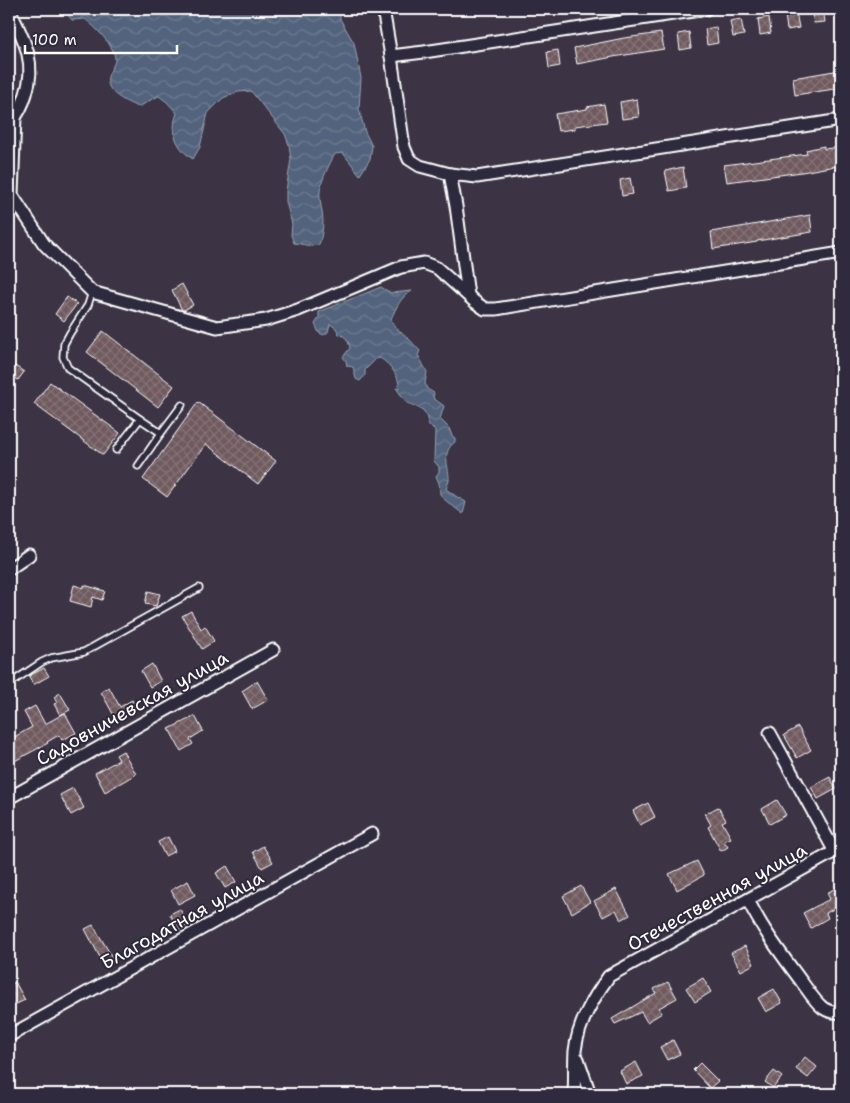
<svg xmlns="http://www.w3.org/2000/svg" width="850" height="1103" viewBox="0 0 850 1103" font-family="'Shantell Sans',sans-serif">
	<style>
		.water { fill: url(#water-waves); stroke: #97a2b1 }
		.building { fill: url(#building-cross-hatch); stroke: #fff }
		.lines { fill: none; stroke-linecap: round; stroke-linejoin: round }
		.lane-casing { stroke: #fff; stroke-width: 9 }
		.street-casing { stroke: #fff; stroke-width: 15 }
		.lane { stroke: #2f2a3d; stroke-width: 5.5 }
		.street { stroke: #2f2a3d; stroke-width: 11 }
		.labels { text-anchor: middle; dominant-baseline: central; stroke-width: 4; stroke-linejoin: round; paint-order: stroke }
		.street-label { font-size: 19px; fill: #fff; stroke: #2f2a3d }
	</style>
	<defs>
		<pattern id="water-waves" width="16" height="10" patternUnits="userSpaceOnUse" patternTransform="scale(1.25)"><rect width="16" height="10" fill="#52647d"/><path d="M0 5q4-4 8 0t8 0" fill="none" stroke="#6c7b90"/></pattern>
		<pattern id="building-cross-hatch" width="8" height="8" patternUnits="userSpaceOnUse" patternTransform="scale(1.25)"><rect width="8" height="8" fill="#6f5a5e"/><path d="M0 0l8 8M0 8l8-8" fill="none" stroke="#857376"/></pattern>
	</defs>
	<rect width="100%" height="100%" fill="#3c3444"/>
	<filter id="ink" filterUnits="userSpaceOnUse"><feTurbulence type="fractalNoise" baseFrequency=".02" numOctaves="2"/><feDisplacementMap in="SourceGraphic" scale="10" xChannelSelector="R" yChannelSelector="G"/><feConvolveMatrix kernelMatrix="1 2 1 2 8 2 1 2 1" color-interpolation-filters="sRGB"/></filter>
	<g filter="url(#ink)">
		<g class="water">
			<path d="M69 9H340V19L354 43 361 78 359 109 365 132 372 146 370 159 360 175 343 153 335 154C329 165 322 178 320 191 319 201 323 212 323 222 323 230 321 238 319 245 310 247 303 244 294 243L291 235 292 224 286 202V191L291 159 289 145 285 134 251 91 238 92 223 98 208 113 200 147 193 159C176 148 170 132 177 113L167 102 159 96C151 99 146 103 139 107 127 103 104 92 108 77 109 71 115 65 115 59 115 46 94 26 85 19L72 20 65 12Z"/>
			<path d="M381 287 391 293 412 291C401 296 396 308 391 319L394 326 410 340 420 351 418 355 427 372 425 383 427 389 434 393 433 398 444 406 440 419 449 428 452 436 455 438V442C440 453 450 467 449 481 448 484 447 486 446 489L457 497 466 502 463 514 445 500 440 494 439 483 436 476 439 472V467L434 461 435 430 428 424V418L423 410 415 406 407 403 396 388H399C400 377 390 364 380 358L376 359 365 370V375L360 381 356 379 353 367 347 366 346 361 343 357 350 348C348 340 346 336 339 334L336 328 330 324 328 332 324 335 319 333 315 324 319 318V312Z"/>
		</g>
		<g class="building">
			<polygon points="811,9 823,9 825,22 814,23"/>
			<polygon points="796,12 799,28 787,30 785,14"/>
			<polygon points="769,17 771,33 760,35 758,19"/>
			<polygon points="741,19 744,35 733,37 730,21"/>
			<polygon points="716,27 718,43 707,45 705,29"/>
			<polygon points="689,32 691,48 680,50 678,34"/>
			<polygon points="661,33 664,49 613,57 577,64 574,48 624,38"/>
			<polygon points="558,50 560,66 549,68 547,52"/>
			<polygon points="840,70 841,88 795,95 793,78"/>
			<polygon points="637,99 639,117 622,119 620,102"/>
			<polygon points="604,104 607,122 575,126 575,129 558,131 555,114 587,109 587,107"/>
			<polygon points="824,146 824,149 841,147 841,165 802,172 727,182 724,165 807,154 806,150"/>
			<polygon points="683,167 686,188 669,191 665,171"/>
			<polygon points="630,178 633,194 622,196 620,180"/>
			<polygon points="810,215 812,232 757,241 757,242 713,249 711,232"/>
			<polygon points="182,284 193,305 184,310 182,310 172,290"/>
			<polygon points="67,297 77,304 64,321 55,314"/>
			<polygon points="103,331 174,386 158,407 87,352"/>
			<polygon points="9,362 24,372 18,380 9,373"/>
			<polygon points="50,382 120,433 103,455 34,404"/>
			<polygon points="198,402 276,461 258,484 206,444 167,497 143,479"/>
			<polygon points="74,585 84,588 84,585 105,591 102,600 93,597 91,607 70,601"/>
			<polygon points="148,591 160,594 156,606 145,604"/>
			<polygon points="191,611 201,629 205,626 214,641 202,649 182,616"/>
			<polygon points="152,664 161,681 150,687 141,671"/>
			<polygon points="44,668 49,676 33,685 29,676"/>
			<polygon points="257,681 268,700 252,709 242,691"/>
			<polygon points="109,687 120,707 132,700 137,708 117,721 101,692"/>
			<polygon points="60,693 70,710 60,715 54,704 57,703 54,697"/>
			<polygon points="35,706 45,724 65,713 76,733 62,740 59,735 47,742 48,743 9,764 9,740 32,727 24,712"/>
			<polygon points="195,716 203,731 190,739 193,744 181,751 169,729"/>
			<polygon points="798,727 811,750 797,758 784,735"/>
			<polygon points="123,751 136,774 105,792 95,773 119,760 116,755"/>
			<polygon points="830,777 836,789 818,799 811,787"/>
			<polygon points="73,788 84,808 71,815 60,795"/>
			<polygon points="777,800 786,815 770,824 762,809"/>
			<polygon points="648,803 655,817 640,825 633,811"/>
			<polygon points="718,807 726,820 722,822 731,838 724,841 728,847 721,851 708,827 711,825 705,814"/>
			<polygon points="168,837 175,851 165,856 158,842"/>
			<polygon points="263,846 273,862 262,868 253,852"/>
			<polygon points="697,861 704,875 677,890 669,874"/>
			<polygon points="227,866 236,882 225,888 216,873"/>
			<polygon points="188,881 195,895 178,904 171,890"/>
			<polygon points="581,886 590,902 572,913 563,896"/>
			<polygon points="837,887 841,894 841,905 826,913 828,918 811,928 803,913 830,899 827,893"/>
			<polygon points="616,889 630,915 621,920 616,910 603,917 594,901"/>
			<polygon points="180,909 188,925 178,930 170,914"/>
			<polygon points="93,925 115,962 105,967 85,929"/>
			<polygon points="745,946 754,964 741,971 731,953"/>
			<polygon points="703,978 711,992 695,1002 686,988"/>
			<polygon points="15,982 25,1000 12,1006 9,1000 9,986"/>
			<polygon points="668,982 677,998 659,1008 662,1013 647,1022 641,1012 615,1024 612,1019 656,993 654,989"/>
			<polygon points="774,989 782,1003 766,1012 758,998"/>
			<polygon points="673,1040 680,1054 667,1060 660,1047"/>
			<polygon points="805,1057 817,1067 808,1078 796,1069"/>
			<polygon points="636,1062 643,1076 626,1084 620,1071"/>
			<polygon points="700,1063 718,1081 710,1088 693,1070"/>
			<polygon points="774,1071 782,1077 773,1088 765,1082"/>
		</g>
		<g class="lines">
			<g class="lane-casing">
				<g id="lane">
					<polyline points="92,292 88,305 70,333 64,344 63,357 68,368 140,419 116,450"/>
					<polyline points="140,419 161,433 182,405"/>
					<polyline points="138,466 161,433"/>
					<polyline points="9,684 42,662 51,658 84,652 199,588"/>
				</g>
			</g>
			<g class="street-casing">
				<g id="street">
					<path d="M9 9C23 38 37 61 26 94 23 104 19 113 12 121"/>
					<polyline points="383,9 391,56 404,147 409,159 420,166 450,174 456,206 468,295"/>
					<polyline points="391,56 424,52 706,9"/>
					<polyline points="15,117 12,195 44,244 92,292 217,327 266,320 298,310 401,267 424,263 437,268 475,302 485,309 496,309 841,253"/>
					<polyline points="450,174 477,177 841,120"/>
					<polyline points="9,569 29,555"/>
					<polyline points="770,733 835,852"/>
					<polyline points="9,798 273,650"/>
					<path d="M748 900C762 929 782 955 801 981 808 990 814 1001 823 1008 829 1012 834 1013 841 1012"/>
					<polyline points="9,1036 372,834"/>
					<polyline points="578,1059 590,1094"/>
					<path d="M574 1094C575 1080 574 1065 575 1051 578 1023 593 998 609 976L841 848"/>
				</g>
			</g>
			<use href="#lane" class="lane"/>
			<use href="#street" class="street"/>
		</g>
	</g>
	<g class="labels">
		<g class="street-label">
			<text transform="translate(132 708) rotate(-29)">Садовничевская улица</text>
			<text transform="translate(717 897) rotate(-29)">Отечественная улица</text>
			<text transform="translate(182 920) rotate(-29)">Благодатная улица</text>
		</g>
	</g>
	<rect width="850" height="1103" fill="none" stroke="#2f2a3d" stroke-width="30"/>
	<rect x="15" y="15" width="820" height="1073" fill="none" stroke="#fff" stroke-width="2" filter="url(#ink)"/>
	<path d="M25 45v8h152v-8" fill="none" stroke="#ffffff" stroke-width="2.5"/>
	<text x="32" y="45" font-size="15" fill="#ffffff" stroke="#2f2a3d" stroke-width="4" paint-order="stroke">100 m</text>
</svg>
